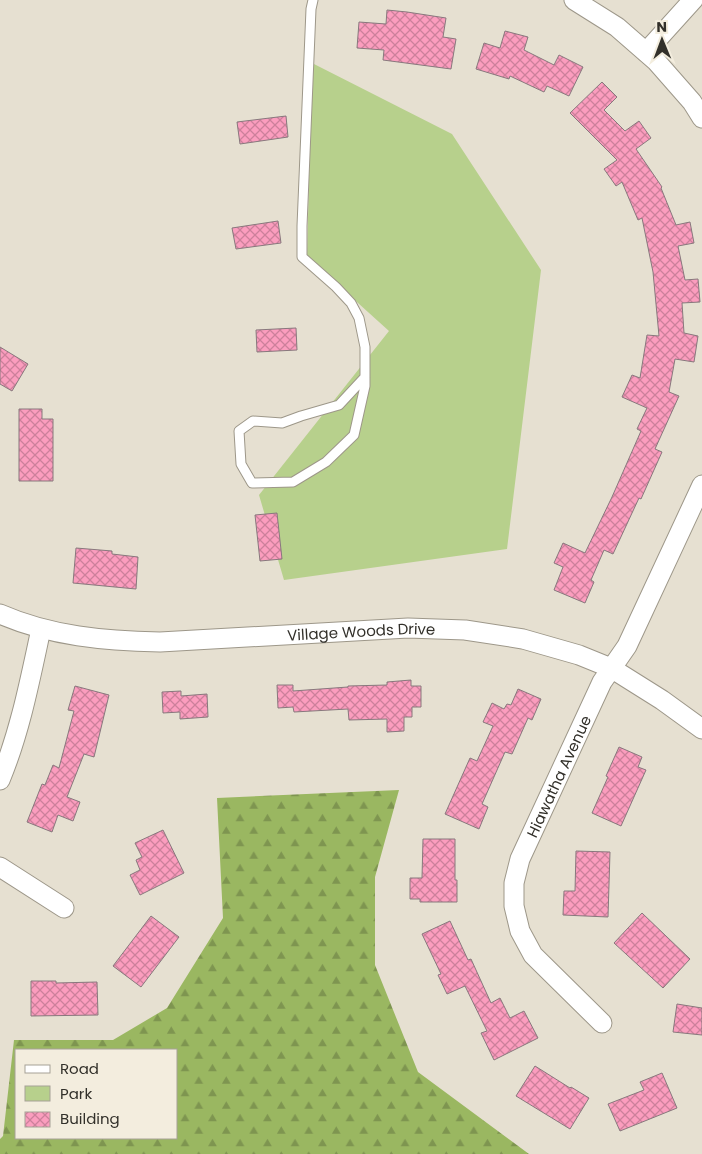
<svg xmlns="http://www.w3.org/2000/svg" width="702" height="1154" viewBox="0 0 702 1154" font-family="Poppins,sans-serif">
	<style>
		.forest { fill: url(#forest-firs); fill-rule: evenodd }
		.park { fill: #b7d08c }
		.building { fill: url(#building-cross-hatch); stroke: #88787d }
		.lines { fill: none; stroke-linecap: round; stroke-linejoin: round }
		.lane-casing { stroke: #9d9789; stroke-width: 11 }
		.street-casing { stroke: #9d9789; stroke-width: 21 }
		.lane { stroke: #fff; stroke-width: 9 }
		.street { stroke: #fff; stroke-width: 19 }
		.labels { text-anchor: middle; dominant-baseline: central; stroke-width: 4; stroke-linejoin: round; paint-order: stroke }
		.street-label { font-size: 15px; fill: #32302a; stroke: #f3edde }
	</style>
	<defs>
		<pattern id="forest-firs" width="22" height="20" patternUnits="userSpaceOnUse" patternTransform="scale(1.25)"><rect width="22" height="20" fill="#9ab761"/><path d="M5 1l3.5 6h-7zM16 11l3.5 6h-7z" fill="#7e9550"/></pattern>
		<pattern id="building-cross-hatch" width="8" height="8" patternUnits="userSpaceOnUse" patternTransform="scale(1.25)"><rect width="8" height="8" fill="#fb9dbe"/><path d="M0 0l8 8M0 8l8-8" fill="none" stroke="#cc809b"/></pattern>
	</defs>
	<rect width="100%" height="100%" fill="#e6e0d1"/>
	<path class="forest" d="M399 790 375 877V965L418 1072 529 1154H0V1139L3 1136 14 1040H113L167 1008 223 918 217 798ZM176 1050V1138H16V1050Z"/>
	<polygon class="park" points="312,63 452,134 541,270 507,549 284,580 259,495 389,331 307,257"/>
	<g class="building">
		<polygon points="387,10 407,12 446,18 443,37 456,39 451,69 383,60 384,50 357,48 359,22 386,24"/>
		<polygon points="505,31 528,37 524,50 554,65 559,55 583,67 569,96 547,86 544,92 510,76 509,79 476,69 484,43 500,48"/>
		<polygon points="602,82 617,97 604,110 625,131 639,121 651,138 636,149 662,187 661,188 676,225 690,222 694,243 678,246 685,280 698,279 700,302 682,303 684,333 698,336 694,362 675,359 669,392 679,396 655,449 662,452 641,499 639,498 613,554 604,550 591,580 594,582 585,603 554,590 563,567 554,563 563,543 585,553 612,497 641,431 637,429 647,408 622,397 632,375 640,378 647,335 659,336 653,272 642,218 638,220 622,182 616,186 604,169 617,160 570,113"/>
		<polygon points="286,116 288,137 240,144 237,122"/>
		<polygon points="278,221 281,243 236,249 232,228"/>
		<polygon points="296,328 297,350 257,352 256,330"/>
		<polygon points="0,347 28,364 12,391 0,384"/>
		<polygon points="19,409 42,409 42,419 53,419 53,481 19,481"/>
		<polygon points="277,513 282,559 260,561 255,515"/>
		<polygon points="76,548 112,551 112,554 138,557 136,589 73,583"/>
		<polygon points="411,680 411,686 421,686 421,707 412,707 412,717 404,717 404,731 387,732 387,719 349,720 348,709 294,712 293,707 278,708 277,685 293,685 293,691 348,687 348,686 387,685 387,682"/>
		<polygon points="75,686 109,695 94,757 84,754 67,797 80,802 73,821 58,815 52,832 27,822 42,784 45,785 53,765 59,768 74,711 68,710"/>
		<polygon points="518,689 541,699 532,720 528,718 512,754 505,752 482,804 488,807 479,829 445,814 470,758 477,761 493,726 483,722 492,703 504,709 507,704 511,705"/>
		<polygon points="181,691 181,696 207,694 208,717 180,719 180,712 163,713 162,692"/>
		<polygon points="619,747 642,757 638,767 646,770 621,826 592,813 608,777 606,776"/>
		<polygon points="163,830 184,873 140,895 130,875 140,870 136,860 142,857 135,843"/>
		<polygon points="423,839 455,839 455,880 457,880 457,902 420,902 420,899 410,899 410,878 422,878"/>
		<polygon points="576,851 610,852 608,917 563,915 564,891 575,891"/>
		<polygon points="642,913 690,959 663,988 614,943"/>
		<polygon points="151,916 179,937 141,987 113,966"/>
		<polygon points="450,921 468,960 471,959 491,1003 500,998 510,1018 524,1011 538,1038 494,1060 481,1033 487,1031 465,986 447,994 438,975 441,974 422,934"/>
		<polygon points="31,981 56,981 56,983 97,982 98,1015 31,1016"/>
		<polygon points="677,1004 702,1008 702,1035 673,1032"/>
		<polygon points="535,1066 570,1088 571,1087 589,1098 570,1129 516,1096"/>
		<polygon points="662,1073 677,1108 620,1131 608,1104 644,1090 640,1082"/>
	</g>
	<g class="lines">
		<g class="lane-casing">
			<polyline id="lane" points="313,0 311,9 302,226 302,257 336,287 351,303 359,318 365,347 365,386 354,435 326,462 293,482 252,483 241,464 239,431 253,421 282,423 301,416 339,405 365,377"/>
		</g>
		<g class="street-casing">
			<g id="street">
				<polyline points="574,0 617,27 656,61 692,102 702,118"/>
				<polyline points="646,52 693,0"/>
				<path id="s1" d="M0 614C50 636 105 641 160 642L408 628 465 630 523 639 579 655 611 668 662 700 702 729"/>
				<path d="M0 780C20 732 30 680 41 629"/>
				<polyline points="0,867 64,908"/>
				<path id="s2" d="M602 1023 533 955 520 931 514 906V883L520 859 602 682 627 646 702 485"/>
			</g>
		</g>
		<use href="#lane" class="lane"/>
		<use href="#street" class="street"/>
	</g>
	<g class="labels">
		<g class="street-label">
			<text stroke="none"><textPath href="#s1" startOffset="365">Village Woods Drive</textPath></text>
			<text stroke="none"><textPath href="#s2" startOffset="289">Hiawatha Avenue</textPath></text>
		</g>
	</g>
	<rect x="15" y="1049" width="162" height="90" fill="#f3edde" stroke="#a6a196"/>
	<rect x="25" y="1065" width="25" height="8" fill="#ffffff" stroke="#a6a196"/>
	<text x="60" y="1074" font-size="15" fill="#32302a">Road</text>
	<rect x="25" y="1086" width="25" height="15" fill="#b7d08c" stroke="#a6a196"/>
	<text x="60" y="1099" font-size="15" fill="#32302a">Park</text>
	<rect x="25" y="1112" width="25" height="15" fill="url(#building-cross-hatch)" stroke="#a6a196"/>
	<text x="60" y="1124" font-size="15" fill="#32302a">Building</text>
	<g transform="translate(662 40) rotate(359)" stroke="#f3edde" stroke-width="4" paint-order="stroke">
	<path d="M0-4L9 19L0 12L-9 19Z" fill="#32302a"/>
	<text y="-8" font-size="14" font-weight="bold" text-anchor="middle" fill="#32302a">N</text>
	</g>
</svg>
